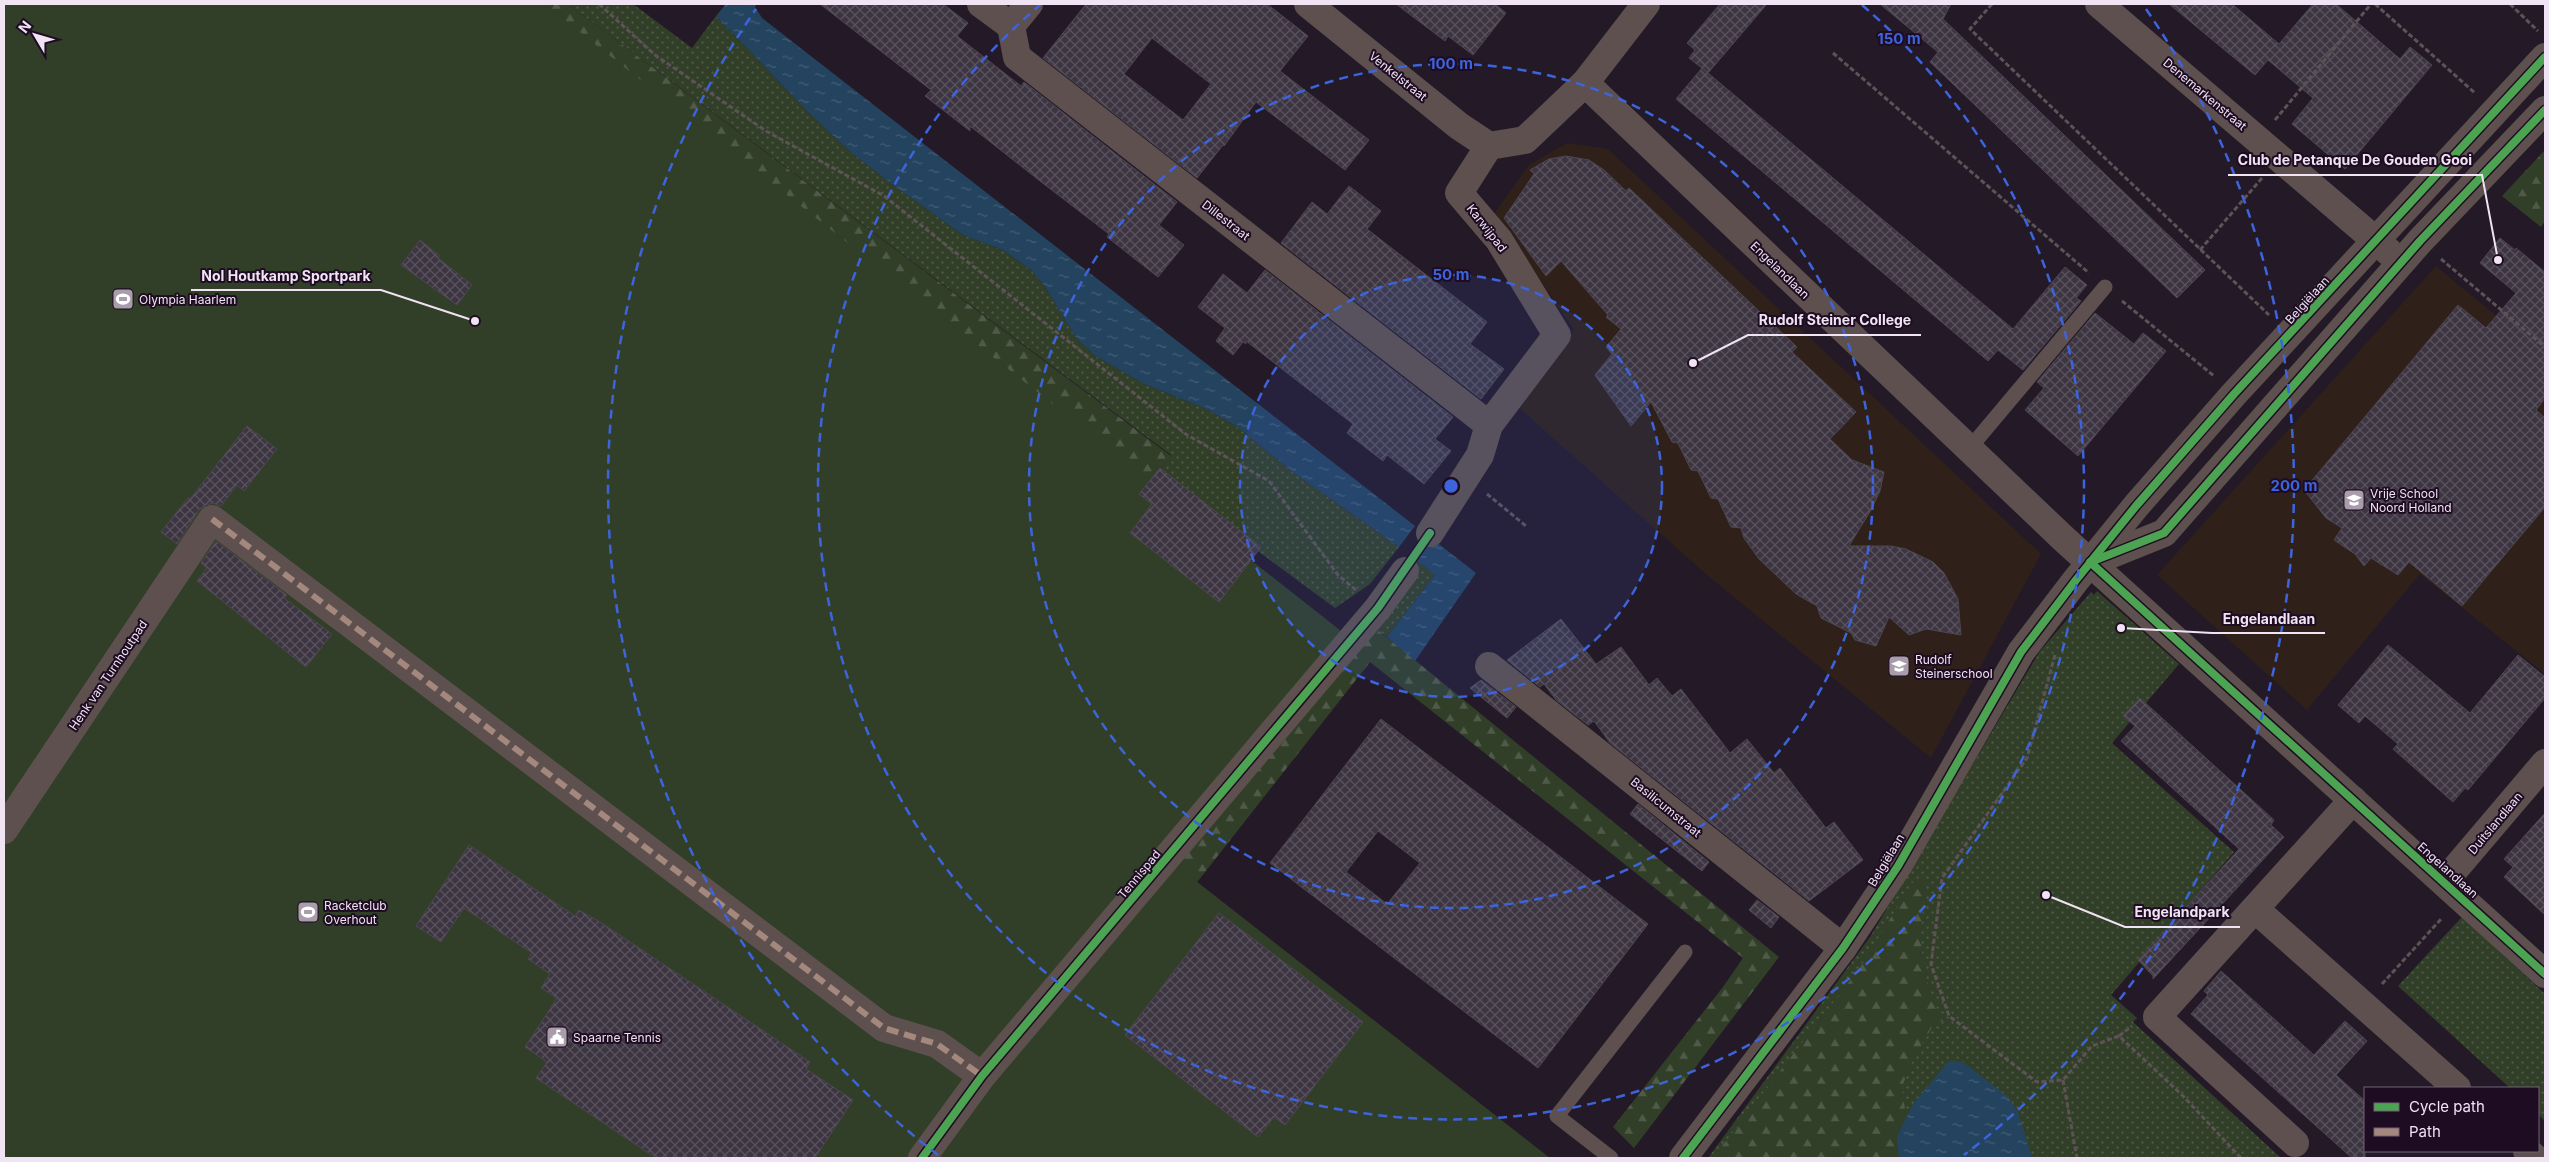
<svg xmlns="http://www.w3.org/2000/svg" width="2549" height="1162" viewBox="0 0 2549 1162" font-family="Inter,sans-serif">
	<style>
		.education { fill: #2f201a }
		.grass { fill: url(#grass-dots) }
		.forest { fill: url(#forest-firs) }
		.garden { fill: #313f28 }
		.water { fill: url(#water-ripples) }
		.building { fill: url(#building-cross-hatch); stroke: #4d4552; fill-rule: evenodd }
		.lines { fill: none; stroke-linecap: round; stroke-linejoin: round }
		.path { stroke: #5d5356; stroke-width: 3; stroke-dasharray: 5 2.5; stroke-linecap: butt }
		.lane { stroke: #5d504e; stroke-width: 15 }
		.street { stroke: #5d504e; stroke-width: 28 }
		.quiet { stroke: #a5887d; stroke-width: 6; stroke-dasharray: 12 6; stroke-linecap: butt }
		.cycleway-casing { stroke: #1e0c22; stroke-width: 11 }
		.cycleway { stroke: #4ca352; stroke-width: 8 }
		.ring { fill: none; stroke: #3d64dc; stroke-width: 2.5; stroke-dasharray: 9 6 }
		.labels { text-anchor: middle; dominant-baseline: central; stroke-width: 4; stroke-linejoin: round; paint-order: stroke }
		.street-label { font-size: 12px; fill: #f0e3f3; stroke: #1e0c22 }
		.poi-label { font-size: 12px; fill: #f0e3f3; stroke: #1e0c22; text-anchor: start }
		.centre { fill: #3d64dc; stroke: #1e0c22; stroke-width: 2.5 }
		.ring-label { font-size: 15px; text-anchor: middle; font-weight: bold; fill: #3d64dc; stroke: #1e0c22; stroke-width: 4; stroke-linejoin: round; paint-order: stroke }
		.leader { fill: none; stroke: #f0e3f3; stroke-width: 2 }
		.callout-dot { fill: #f0e3f3; stroke: #1e0c22; stroke-width: 2 }
		.callout-label { font-size: 14px; text-anchor: middle; font-weight: bold; fill: #f0e3f3; stroke: #1e0c22; stroke-width: 4; stroke-linejoin: round; paint-order: stroke }
	</style>
	<defs>
		<pattern id="grass-dots" width="8" height="8" patternUnits="userSpaceOnUse" patternTransform="scale(1.25)"><rect width="8" height="8" fill="#313f28"/><path d="M2 2h.1M6 6h.1" fill="none" stroke="#4f5b48" stroke-width="1.8" stroke-linecap="round"/></pattern>
		<pattern id="forest-firs" width="22" height="20" patternUnits="userSpaceOnUse" patternTransform="scale(1.25)"><rect width="22" height="20" fill="#313f28"/><path d="M5 1l3.5 6h-7zM16 11l3.5 6h-7z" fill="#4f5b48"/></pattern>
		<pattern id="water-ripples" width="26" height="14" patternUnits="userSpaceOnUse" patternTransform="scale(1.25)"><rect width="26" height="14" fill="#24435f"/><path d="M2 4q2-2 4 0t4 0M15 11q2-2 4 0t4 0" fill="none" stroke="#445e76"/></pattern>
		<pattern id="building-cross-hatch" width="8" height="8" patternUnits="userSpaceOnUse" patternTransform="scale(1.25)"><rect width="8" height="8" fill="#3d3642"/><path d="M0 0l8 8M0 8l8-8" fill="none" stroke="#59535e"/></pattern>
	</defs>
	<rect width="100%" height="100%" fill="#241a27"/>
	<g class="education">
		<polygon points="1567,143 1608,149 2041,554 1931,758 1707,575 1518,407 1574,329 1494,214 1529,165"/>
		<polygon points="2436,266 2545,356 2545,425 2428,565 2545,432 2545,674 2420,574 2307,710 2157,575"/>
	</g>
	<g class="grass">
		<polygon points="568,4 633,4 692,48 716,16 809,113 847,149 890,183 963,235 1003,250 1031,270 1046,288 1076,338 1094,355 1144,384 1204,408 1236,426 1294,473 1399,547 1370,584 1335,608 1251,546 1158,473 1171,455"/>
		<polygon points="1415,559 1435,575 1387,637 1367,621"/>
		<polygon points="2097,591 2179,664 2112,743 2234,852 2111,995 2137,1018 2133,1022 2281,1158 1708,1158 1870,937 2040,651 2091,592 2094,595"/>
		<polygon points="2462,917 2545,994 2545,1121 2538,1114 2538,1088 2510,1088 2398,986"/>
	</g>
	<g class="forest">
		<polygon points="513,4 568,4 1171,456 1146,487"/>
		<polygon points="2545,150 2545,221 2541,227 2502,196"/>
		<polygon points="1367,621 1779,957 1634,1148 1613,1127 1723,987 1743,958 1370,662 1198,881 1089,1026 1128,918"/>
		<path d="M1927 880C1917 929 1919 977 1943 1021L1932 1027 1914 1058 1902 1086 1906 1119 1897 1136 1899 1158H1713L1859 969 1913 882Z"/>
	</g>
	<polygon class="garden" points="4,4 544,4 1350,638 1173,863 1550,1158 4,1158"/>
	<g class="water">
		<polygon points="726,4 756,4 755,7 762,18 1415,526 1399,547 1294,473 1236,426 1204,408 1144,384 1094,355 1076,338 1046,288 1031,270 1003,250 963,235 890,183 847,149 809,113 716,16"/>
		<polygon points="1431,538 1476,573 1415,661 1387,637 1435,575 1415,559"/>
		<polygon points="1949,1061 1963,1062 2008,1097 2018,1112 2032,1158 1899,1158 1897,1136 1913,1104"/>
	</g>
	<g class="building">
		<polygon points="820,4 943,4 968,23 957,36 1021,86 1024,82 1177,202 1159,225 1184,245 1158,277 1107,237 1109,234 1040,181 970,126 970,131 925,96 931,90"/>
		<path d="M1086 4H1267L1308 36 1280 71 1369 140 1345 170 1256 102 1224 146 1223 145 1197 178 1043 58ZM1152 38 1211 84 1183 120 1124 74Z"/>
		<polygon points="1396,4 1495,4 1506,13 1473,55 1448,36 1445,41"/>
		<polygon points="1720,4 1767,4 1708,73 1689,58 1695,50 1687,43"/>
		<polygon points="1880,4 1951,4 1943,19 2205,270 2177,298 1930,62 1938,52"/>
		<polygon points="2169,4 2232,4 2279,44 2313,4 2336,4 2400,59 2410,47 2432,65 2345,169 2292,124 2313,98 2268,60 2255,75"/>
		<polygon points="1702,68 2013,329 2065,267 2087,285 2076,298 2081,301 2023,370 1998,350 1988,361 1676,99"/>
		<polygon points="1566,156 1589,160 1604,170 1626,191 1629,188 1797,347 1792,352 1856,412 1830,439 1852,460 1884,472 1880,491 1871,510 1849,546 1891,546 1906,549 1933,562 1944,573 1958,599 1961,635 1926,629 1909,635 1889,617 1876,646 1855,640 1851,633 1821,618 1817,606 1796,594 1759,559 1744,538 1741,528 1731,527 1718,499 1711,498 1698,471 1691,470 1678,443 1672,442 1651,402 1631,426 1595,375 1612,354 1606,347 1621,329 1606,317 1608,315 1561,261 1546,276 1504,218 1534,174 1530,170 1549,159"/>
		<polygon points="1349,186 1381,211 1367,229 1487,322 1470,344 1504,369 1481,399 1281,243 1312,202 1327,214"/>
		<polygon points="2500,238 2515,250 2516,248 2545,272 2545,398 2536,410 2545,418 2545,507 2462,606 2409,562 2398,575 2371,558 2364,566 2355,554 2334,540 2342,528 2326,518 2304,490 2458,305 2486,328 2516,293 2480,263"/>
		<polygon points="420,240 440,256 438,258 472,285 457,305 401,265"/>
		<polygon points="1265,270 1453,417 1435,439 1451,451 1424,484 1387,455 1383,461 1347,433 1353,424 1246,341 1246,344 1243,342 1233,355 1216,341 1225,328 1198,307 1223,274 1247,293"/>
		<polygon points="2095,313 2134,344 2143,333 2166,351 2078,456 2025,410 2044,388 2037,382"/>
		<polygon points="247,426 277,449 244,491 237,485 221,506 213,503 206,505 199,510 177,544 161,532 188,498 190,499"/>
		<polygon points="1160,468 1261,547 1219,602 1130,533 1152,504 1139,494"/>
		<polygon points="216,541 287,595 284,598 332,634 306,667 197,581 207,568 201,563"/>
		<polygon points="1561,619 1596,664 1621,647 1649,685 1657,678 1672,696 1681,689 1730,753 1747,739 1774,773 1780,768 1826,828 1834,822 1863,860 1809,901 1610,743 1594,721 1588,725 1556,700 1544,684 1540,687 1507,660"/>
		<polygon points="2388,645 2470,713 2518,655 2545,677 2545,698 2468,790 2465,788 2453,802 2393,749 2398,744 2365,716 2359,723 2338,705"/>
		<polygon points="1481,680 1516,707 1507,718 1470,688"/>
		<polygon points="2140,698 2274,820 2271,825 2284,837 2153,979 2153,976 2138,960 2239,849 2121,741 2135,726 2123,716"/>
		<path d="M1381 719 1648 924 1538 1068 1270 863ZM1378 831 1420 863 1387 904 1346 872Z"/>
		<polygon points="1638,804 1709,862 1702,871 1630,814"/>
		<polygon points="2545,813 2545,915 2504,877 2513,867 2504,859"/>
		<polygon points="469,845 575,916 579,910 600,922 810,1062 806,1069 853,1100 815,1158 656,1158 536,1078 547,1062 525,1047 557,998 541,988 550,974 528,959 532,953 464,908 441,942 416,926"/>
		<polygon points="1757,900 1779,917 1771,928 1749,910"/>
		<polygon points="1219,913 1363,1022 1285,1125 1274,1117 1258,1137 1125,1035"/>
		<polygon points="2221,971 2314,1055 2345,1021 2367,1041 2336,1075 2365,1101 2365,1158 2352,1158 2191,1014 2208,995 2204,991"/>
	</g>
	<g class="lines">
		<g class="path">
			<polyline points="599,4 655,55 766,131 884,196 1187,435 1269,481 1338,575 1357,591"/>
			<polyline points="1992,4 1970,29 2269,315"/>
			<polyline points="2375,4 2475,93"/>
			<polyline points="2510,4 2538,31"/>
			<polyline points="1833,53 2089,273"/>
			<polyline points="2275,120 2371,4"/>
			<polyline points="2200,250 2262,178"/>
			<polyline points="2441,259 2545,347"/>
			<polyline points="2122,301 2214,376"/>
			<polyline points="1487,494 1526,526"/>
			<polyline points="2055,655 2027,758 1942,878 1931,964 1949,1016 2037,1082 2063,1080 2092,1046 2119,1036 2183,1096 2241,1158"/>
			<polyline points="2382,984 2442,918"/>
			<polyline points="2119,1036 2132,1026"/>
			<polyline points="2063,1080 2077,1158"/>
		</g>
		<g class="lane">
			<polyline points="1969,449 2105,287"/>
			<polyline points="1611,1158 1557,1116 1685,952"/>
		</g>
		<g class="street">
			<polyline points="981,4 1011,26 1017,57 1489,425"/>
			<polyline points="1308,4 1459,126 1489,146"/>
			<polyline points="2099,4 2389,252"/>
			<polyline points="1011,26 1029,4"/>
			<polyline points="1585,83 2065,540 2545,974"/>
			<polyline points="1430,533 1480,455 1489,425 1557,335 1499,240 1459,193 1489,146 1525,140 1585,83 1646,4"/>
			<polyline points="2092,562 2164,533 2420,241 2545,110"/>
			<polyline points="1489,666 1843,948"/>
			<polyline points="4,830 212,519 884,1028 937,1044 982,1076"/>
			<polyline points="2444,882 2545,763"/>
			<polyline points="2255,909 2457,1088"/>
			<polyline points="2295,1143 2157,1017 2353,800"/>
			<polyline points="2527,1151 2535,1158"/>
			<polyline points="922,1158 982,1076 1378,608 1405,571"/>
			<polyline points="1683,1158 1843,948 1898,866 2021,652 2076,580 2136,506 2234,394 2545,57"/>
		</g>
		<polyline class="quiet" points="212,519 884,1028 937,1044 982,1076"/>
		<g class="cycleway-casing">
			<g id="cycleway">
				<polyline points="2093,561 2164,533 2420,241 2545,110"/>
				<polyline points="2090,562 2545,974"/>
				<polyline points="922,1158 982,1076 1378,608 1430,533"/>
				<polyline points="1683,1158 1843,948 1898,866 2021,652 2076,580 2136,506 2234,394 2545,57"/>
			</g>
		</g>
		<use href="#cycleway" class="cycleway"/>
	</g>
	<circle cx="1451" cy="486" r="211" fill="#3d64dc" fill-opacity=".12"/>
	<g class="ring">
		<circle cx="1451" cy="486" r="211"/>
		<circle cx="1451" cy="486" r="422"/>
		<path d="M1862 5A633 633 0 1 1 1040 5"/>
		<path d="M938 1155A843 843 0 0 1 756 9M2146 9A843 843 0 0 1 1964 1155"/>
	</g>
	<defs>
		<g id="stadium-square" transform="scale(1.125)"><rect x="-9" y="-9" width="18" height="18" rx="4" fill="#a99dac" stroke="#1e0c22"/><path d="M0-5a6.5 5 0 1 0 0 10a6.5 5 0 1 0 0-10ZM-3.5-1.8h7v3.6h-7Z" fill="#fff"/></g>
		<g id="school-square" transform="scale(1.125)"><rect x="-9" y="-9" width="18" height="18" rx="4" fill="#a99dac" stroke="#1e0c22"/><path d="M0-5L7-2L0 1L-7-2ZM-4 1L0 2.5L4 1V4Q0 6-4 4Z" fill="#fff"/></g>
		<g id="civic-square" transform="scale(1.125)"><rect x="-9" y="-9" width="18" height="18" rx="4" fill="#a99dac" stroke="#1e0c22"/><path d="M-.6-6.5H3V-4.5H.6V-3L4-1V1h2V6H-6V1h2V-1L-.6-3ZM-1.2 2.5V6h2.4V2.5Z" fill="#fff"/></g>
	</defs>
	<g fill-rule="evenodd">
		<use href="#stadium-square" x="123" y="299"/>
		<use href="#school-square" x="2354" y="500"/>
		<use href="#school-square" x="1899" y="666"/>
		<use href="#stadium-square" x="308" y="912"/>
		<use href="#civic-square" x="557" y="1037"/>
	</g>
	<g class="labels">
		<g class="street-label">
			<text transform="translate(1398 76) rotate(39)">Venkelstraat</text>
			<text transform="translate(2205 94) rotate(40)">Denemarkenstraat</text>
			<text transform="translate(1226 220) rotate(38)">Dillestraat</text>
			<text transform="translate(1487 228) rotate(52)">Karwijpad</text>
			<text transform="translate(1780 270) rotate(44)">Engelandlaan</text>
			<text transform="translate(2307 300) rotate(-48)">Belgiëlaan</text>
			<text transform="translate(108 675) rotate(-56)">Henk van Turnhoutpad</text>
			<text transform="translate(1666 807) rotate(39)">Basilicumstraat</text>
			<text transform="translate(2495 823) rotate(-50)">Duitslandlaan</text>
			<text transform="translate(1886 860) rotate(-59)">Belgiëlaan</text>
			<text transform="translate(2448 870) rotate(42)">Engelandlaan</text>
			<text transform="translate(1139 874) rotate(-50)">Tennispad</text>
		</g>
		<g class="poi-label">
			<text x="139" y="299">Olympia Haarlem</text>
			<text x="2370" y="493">Vrije School<tspan x="2370" dy="14">Noord Holland</tspan></text>
			<text x="1915" y="659">Rudolf<tspan x="1915" dy="14">Steinerschool</tspan></text>
			<text x="324" y="905">Racketclub<tspan x="324" dy="14">Overhout</tspan></text>
			<text x="573" y="1037">Spaarne Tennis</text>
		</g>
	</g>
	<circle cx="1451" cy="486" r="8" class="centre"/>
	<g class="ring-label">
		<text x="1899" y="44">150 m</text>
		<text x="1451" y="69">100 m</text>
		<text x="1451" y="280">50 m</text>
		<text x="2294" y="491">200 m</text>
	</g>
	<path class="leader" d="M2498 260L2482 175H2228M475 321L381 290H191M1693 363L1748 335H1921M2121 628L2212 633H2325M2046 895L2125 927H2240"/>
	<g class="callout-dot">
		<circle cx="2498" cy="260" r="5"/>
		<circle cx="475" cy="321" r="5"/>
		<circle cx="1693" cy="363" r="5"/>
		<circle cx="2121" cy="628" r="5"/>
		<circle cx="2046" cy="895" r="5"/>
	</g>
	<g class="callout-label">
		<text x="2355" y="165">Club de Petanque De Gouden Gooi</text>
		<text x="286" y="281">Nol Houtkamp Sportpark</text>
		<text x="1835" y="325">Rudolf Steiner College</text>
		<text x="2269" y="624">Engelandlaan</text>
		<text x="2182" y="917">Engelandpark</text>
	</g>
	<rect width="2549" height="1162" fill="none" stroke="#f0e3f3" stroke-width="10"/>
	<rect x="2364" y="1087" width="175" height="65" fill="#1e0c22" stroke="#726276"/>
	<rect x="2374" y="1103" width="25" height="8" fill="#4ca352" stroke="#726276"/>
	<text x="2409" y="1112" font-size="15" fill="#f0e3f3">Cycle path</text>
	<rect x="2374" y="1128" width="25" height="8" fill="#a5887d" stroke="#726276"/>
	<text x="2409" y="1137" font-size="15" fill="#f0e3f3">Path</text>
	<g transform="translate(35 35) rotate(308)" stroke="#1e0c22" stroke-width="4" paint-order="stroke">
	<path d="M0-4L9 19L0 12L-9 19Z" fill="#f0e3f3"/>
	<text y="-8" font-size="14" font-weight="bold" text-anchor="middle" fill="#f0e3f3">N</text>
	</g>
</svg>
